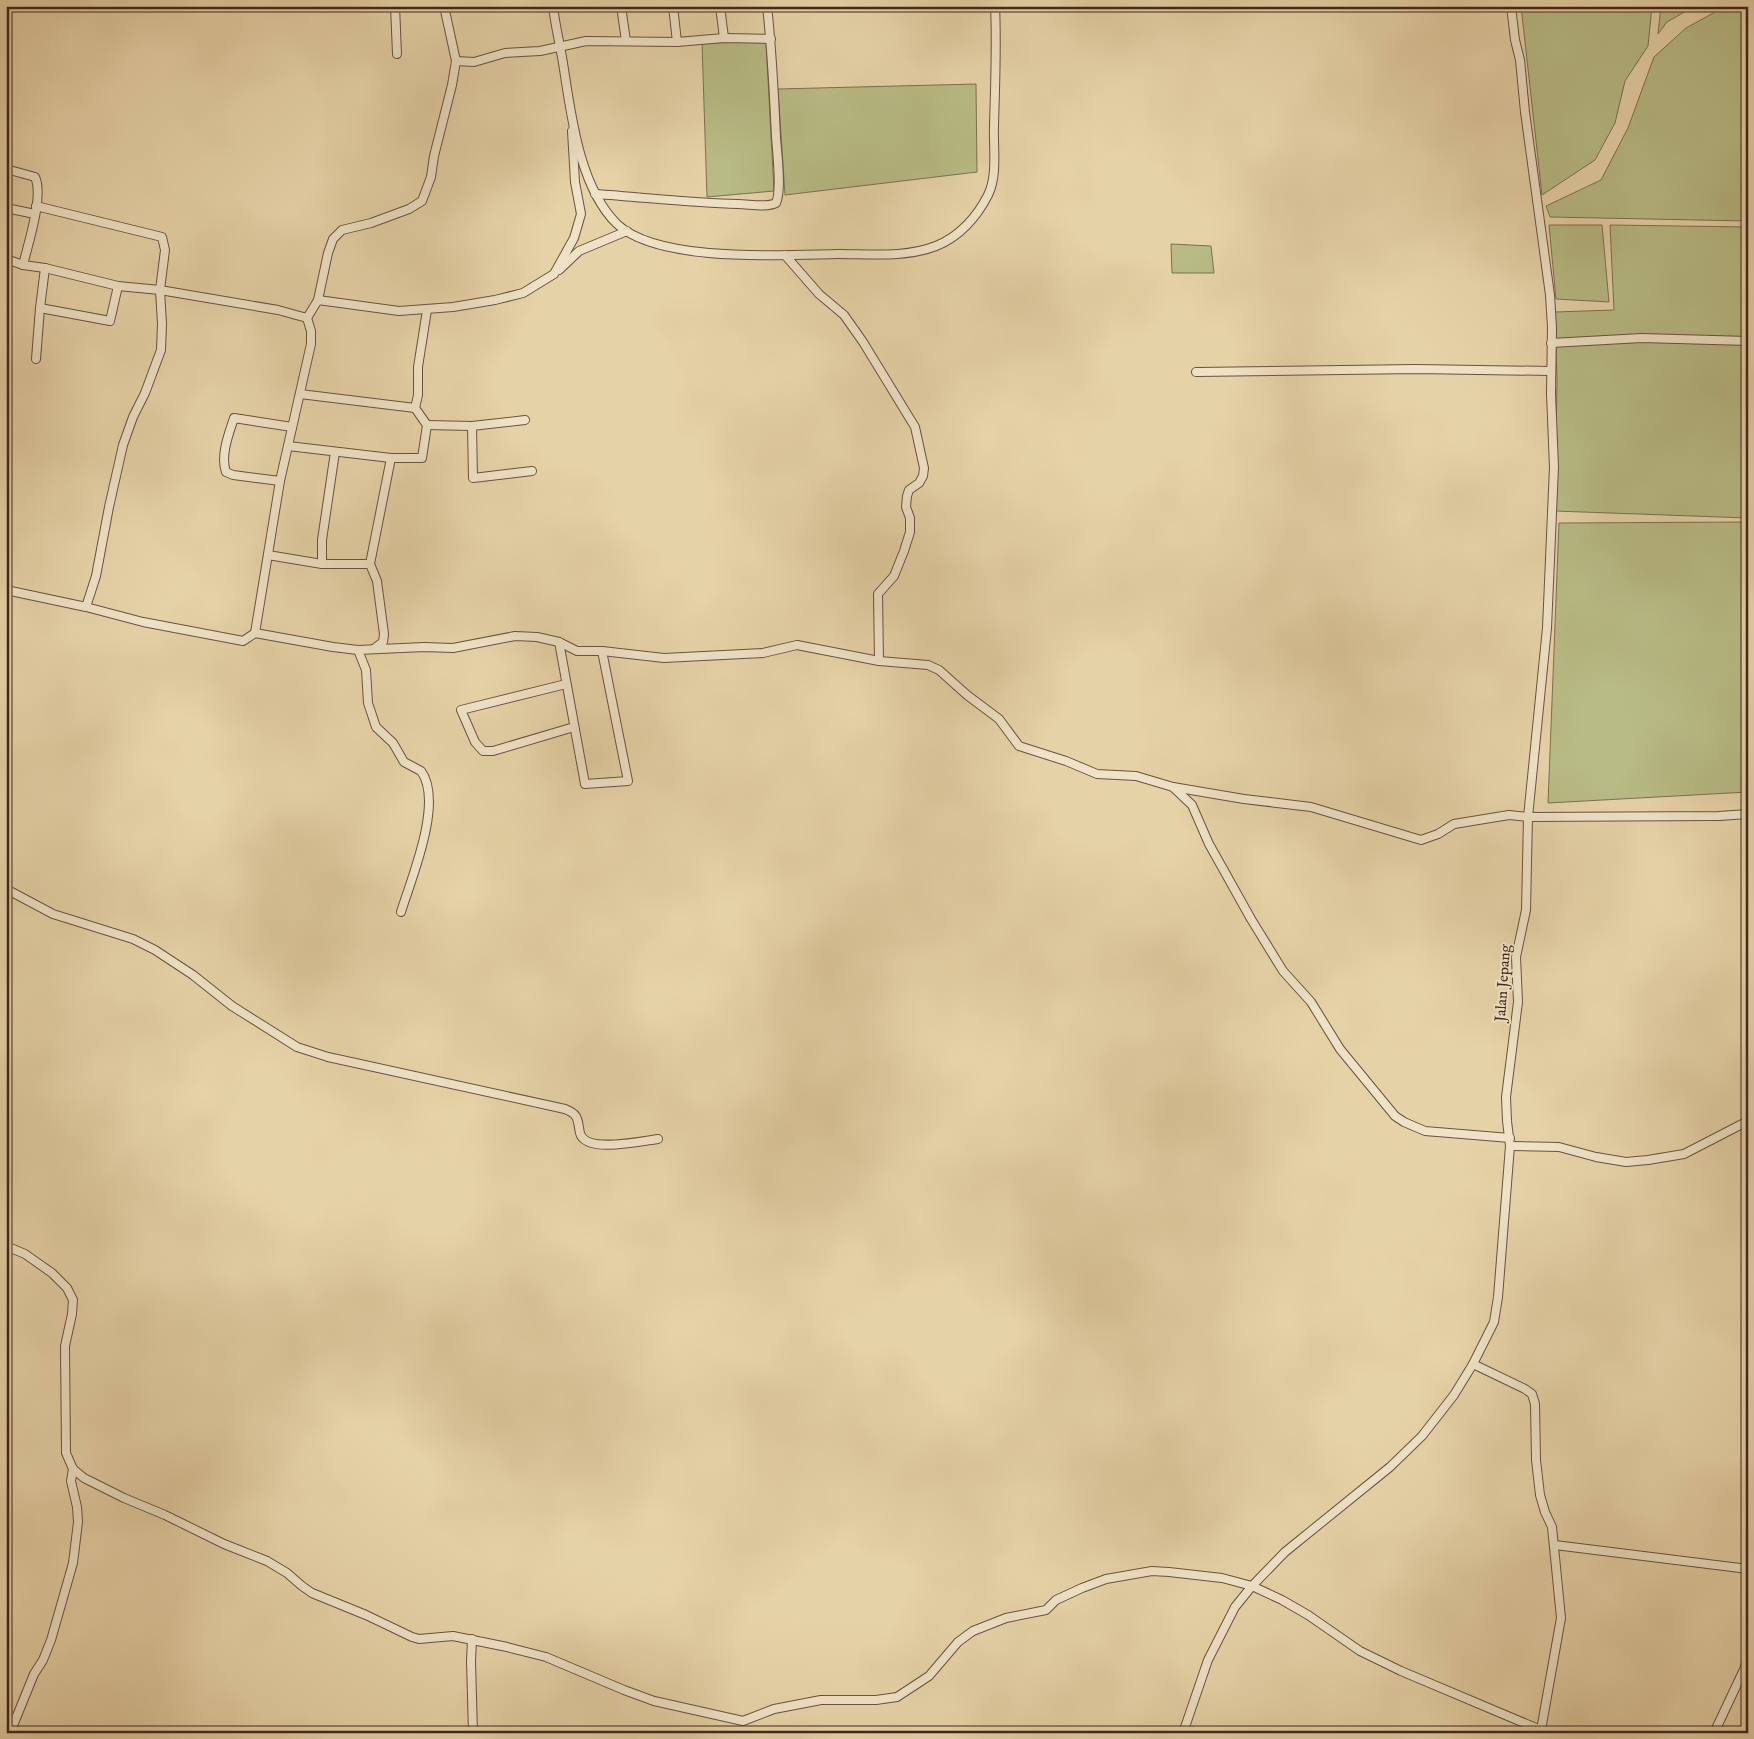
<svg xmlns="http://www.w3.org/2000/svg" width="1754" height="1739" viewBox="0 0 1754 1739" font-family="'IM FELL English',serif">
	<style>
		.green { fill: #b8bb85; stroke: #7c7151 }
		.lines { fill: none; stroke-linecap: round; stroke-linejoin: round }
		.street-casing { stroke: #6a5240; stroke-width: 10 }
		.street { stroke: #efe2c6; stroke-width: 8 }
		.labels { text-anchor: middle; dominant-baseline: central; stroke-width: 4; stroke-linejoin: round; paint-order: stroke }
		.street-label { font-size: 15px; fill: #41271d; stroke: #efe2c6 }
	</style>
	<rect width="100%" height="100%" fill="#e6d2a7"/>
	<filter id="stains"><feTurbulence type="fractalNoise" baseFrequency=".004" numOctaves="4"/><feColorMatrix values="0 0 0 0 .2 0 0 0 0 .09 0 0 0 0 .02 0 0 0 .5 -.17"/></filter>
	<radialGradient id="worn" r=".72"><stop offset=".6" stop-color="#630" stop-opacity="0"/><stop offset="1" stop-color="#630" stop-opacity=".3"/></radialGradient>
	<g class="green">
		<polygon points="1521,6 1652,6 1648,46 1625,81 1615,123 1595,160 1542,195"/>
		<polygon points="1661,6 1695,6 1667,22 1658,34"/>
		<polygon points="1726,6 1748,6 1748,221 1550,217 1546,206 1601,180 1628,128 1654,57 1686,28"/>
		<polygon points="766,42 774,191 707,197 702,43"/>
		<polygon points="976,84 977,172 785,195 778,89"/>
		<polygon points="1549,225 1602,225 1609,302 1556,299"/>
		<polygon points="1610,225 1748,227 1748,518 1555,511 1557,380 1555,312 1614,310"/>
		<polygon points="1171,244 1211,246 1214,273 1172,273"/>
		<polygon points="1748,522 1748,792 1548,803 1559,523"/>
	</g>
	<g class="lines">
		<g class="street-casing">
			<g id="street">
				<polyline points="395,6 397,54"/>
				<polyline points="444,6 456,61 474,62 505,53 540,51 586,41 677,42 724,38 771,39"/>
				<path d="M553 6C555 25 560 44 563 63 571 114 579 187 617 224 658 263 783 255 838 254 870 254 906 258 936 246 959 237 977 217 988 195 998 175 993 147 994 126 995 86 997 46 995 6"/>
				<polyline points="621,6 626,41"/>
				<polyline points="673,6 677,42"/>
				<polyline points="720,6 724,38"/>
				<path d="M6 169 35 177C44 196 28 244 23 265"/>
				<path d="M595 194C642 197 690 203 738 204 749 204 766 208 776 203 782 190 777 153 776 137 774 94 772 50 767 6"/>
				<polyline points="36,206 162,237 165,250 160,290 162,324 161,350 145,393 133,417 123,445 109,507 96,576 86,607"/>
				<polyline points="6,208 35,214"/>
				<polyline points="785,255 819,294 844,315 863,342 915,427 924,468 923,476 919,483 909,490 907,496 906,507 910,518 910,532 904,551 894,576 878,594 879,661"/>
				<polyline points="6,259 23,265 45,268 118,286 160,290 278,310 307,318 311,331 311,344 280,481 255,633"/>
				<polyline points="559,270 579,251 627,231"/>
				<polyline points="318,300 328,253 333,239 342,230 371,223 409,209 422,201 431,177 434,156 452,85 456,61"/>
				<polyline points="40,308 110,321 118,286"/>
				<polyline points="307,318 318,300 399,311 453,307 495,300 523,293 554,274 574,238 581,214 575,182 572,131"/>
				<polyline points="1551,343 1642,338 1748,341"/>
				<polyline points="36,359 40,308 45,268"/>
				<polyline points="1196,372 1416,369 1551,371"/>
				<polyline points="415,408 418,395 418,367 427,310"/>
				<polyline points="427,425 472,426 525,420"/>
				<polyline points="472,426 473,478 532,471"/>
				<polyline points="288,446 391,458 422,458 427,425 415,408 300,394"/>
				<path d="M280 481 233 475 226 472C220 456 229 433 234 418L292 427"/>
				<polyline points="268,555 322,564 370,564"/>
				<polyline points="322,564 322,540 335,452"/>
				<polyline points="6,590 86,607 143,622 243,641 255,633 333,647 358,650 424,647 453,648 515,636 537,637 559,642 577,651 602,651 664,658 763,653 797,645 879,661 928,665 939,670 967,695 999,719 1019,746 1066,761 1097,774 1136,776 1173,787 1192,805 1209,844 1227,876 1251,919 1283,971 1311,1002 1340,1049 1395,1116 1404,1122 1425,1131 1510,1138"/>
				<polyline points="559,642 585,784 628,781 602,651"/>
				<polyline points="375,648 383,642 384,634 377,581 370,564 391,458"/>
				<path d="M358 650 366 670 368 703 376 727 393 743 404 762 421 771C444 802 411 879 401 912"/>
				<polyline points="566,684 461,710 475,742 483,751 493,751 574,727"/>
				<polyline points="1173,787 1244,799 1311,807 1421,840 1438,834 1454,824 1509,815 1528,817 1719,816 1748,814"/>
				<path d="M6 889 53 914 133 939 155 950 193 975 232 1006 297 1047 328 1057 565 1109C580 1115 577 1120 580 1133 585 1154 642 1141 658 1139"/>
				<polyline points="1510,1146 1559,1147 1596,1157 1626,1162 1648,1160 1684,1154 1748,1121"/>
				<polyline points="6,1246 25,1254 52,1273 67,1288 73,1300 72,1314 65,1346 66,1453 73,1469 84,1478 124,1498 165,1515 224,1544 267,1561 287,1573 302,1586 312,1593 366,1615 412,1637 419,1639 453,1636 507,1647 546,1657 624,1690 654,1701 743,1721 774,1709 821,1700 876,1700 897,1697 929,1676 958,1642 973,1631 1006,1618 1046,1610 1056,1600 1082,1588 1106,1579 1152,1571 1169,1572 1222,1578 1252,1586 1282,1600 1308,1615 1360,1651 1401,1671 1548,1733"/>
				<polyline points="1473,1364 1525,1389 1532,1394 1535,1404 1536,1460 1540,1495 1545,1512 1552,1527 1561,1618 1541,1730"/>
				<polyline points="1555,1545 1748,1569"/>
				<polyline points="472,1639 471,1661 473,1733"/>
				<polyline points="10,1733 34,1674 43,1660 51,1640 73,1563 78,1522 77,1507 71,1481 73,1469"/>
				<polyline points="1183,1733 1208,1660 1235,1607 1252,1586 1285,1552 1390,1467 1422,1436 1454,1395 1473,1364 1494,1322 1498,1297 1510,1146 1507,1121 1506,1097 1518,1002 1516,957 1526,910 1528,817 1547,628 1554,467 1551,394 1552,328 1550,295 1525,112 1520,60 1515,40 1511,6"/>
				<polyline points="1714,1733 1748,1661"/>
			</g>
		</g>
		<use href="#street" class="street"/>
	</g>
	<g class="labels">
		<g class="street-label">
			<text transform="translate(1503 983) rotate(-86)">Jalan Jepang</text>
		</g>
	</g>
	<rect width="1754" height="1739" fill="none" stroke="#e6d2a7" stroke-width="25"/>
	<rect x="8" y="8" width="1739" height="1724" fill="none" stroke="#41271d" stroke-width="2.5"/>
	<rect x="12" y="12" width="1729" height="1714" fill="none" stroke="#41271d"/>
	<rect width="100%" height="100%" filter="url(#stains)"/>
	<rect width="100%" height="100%" fill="url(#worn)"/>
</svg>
